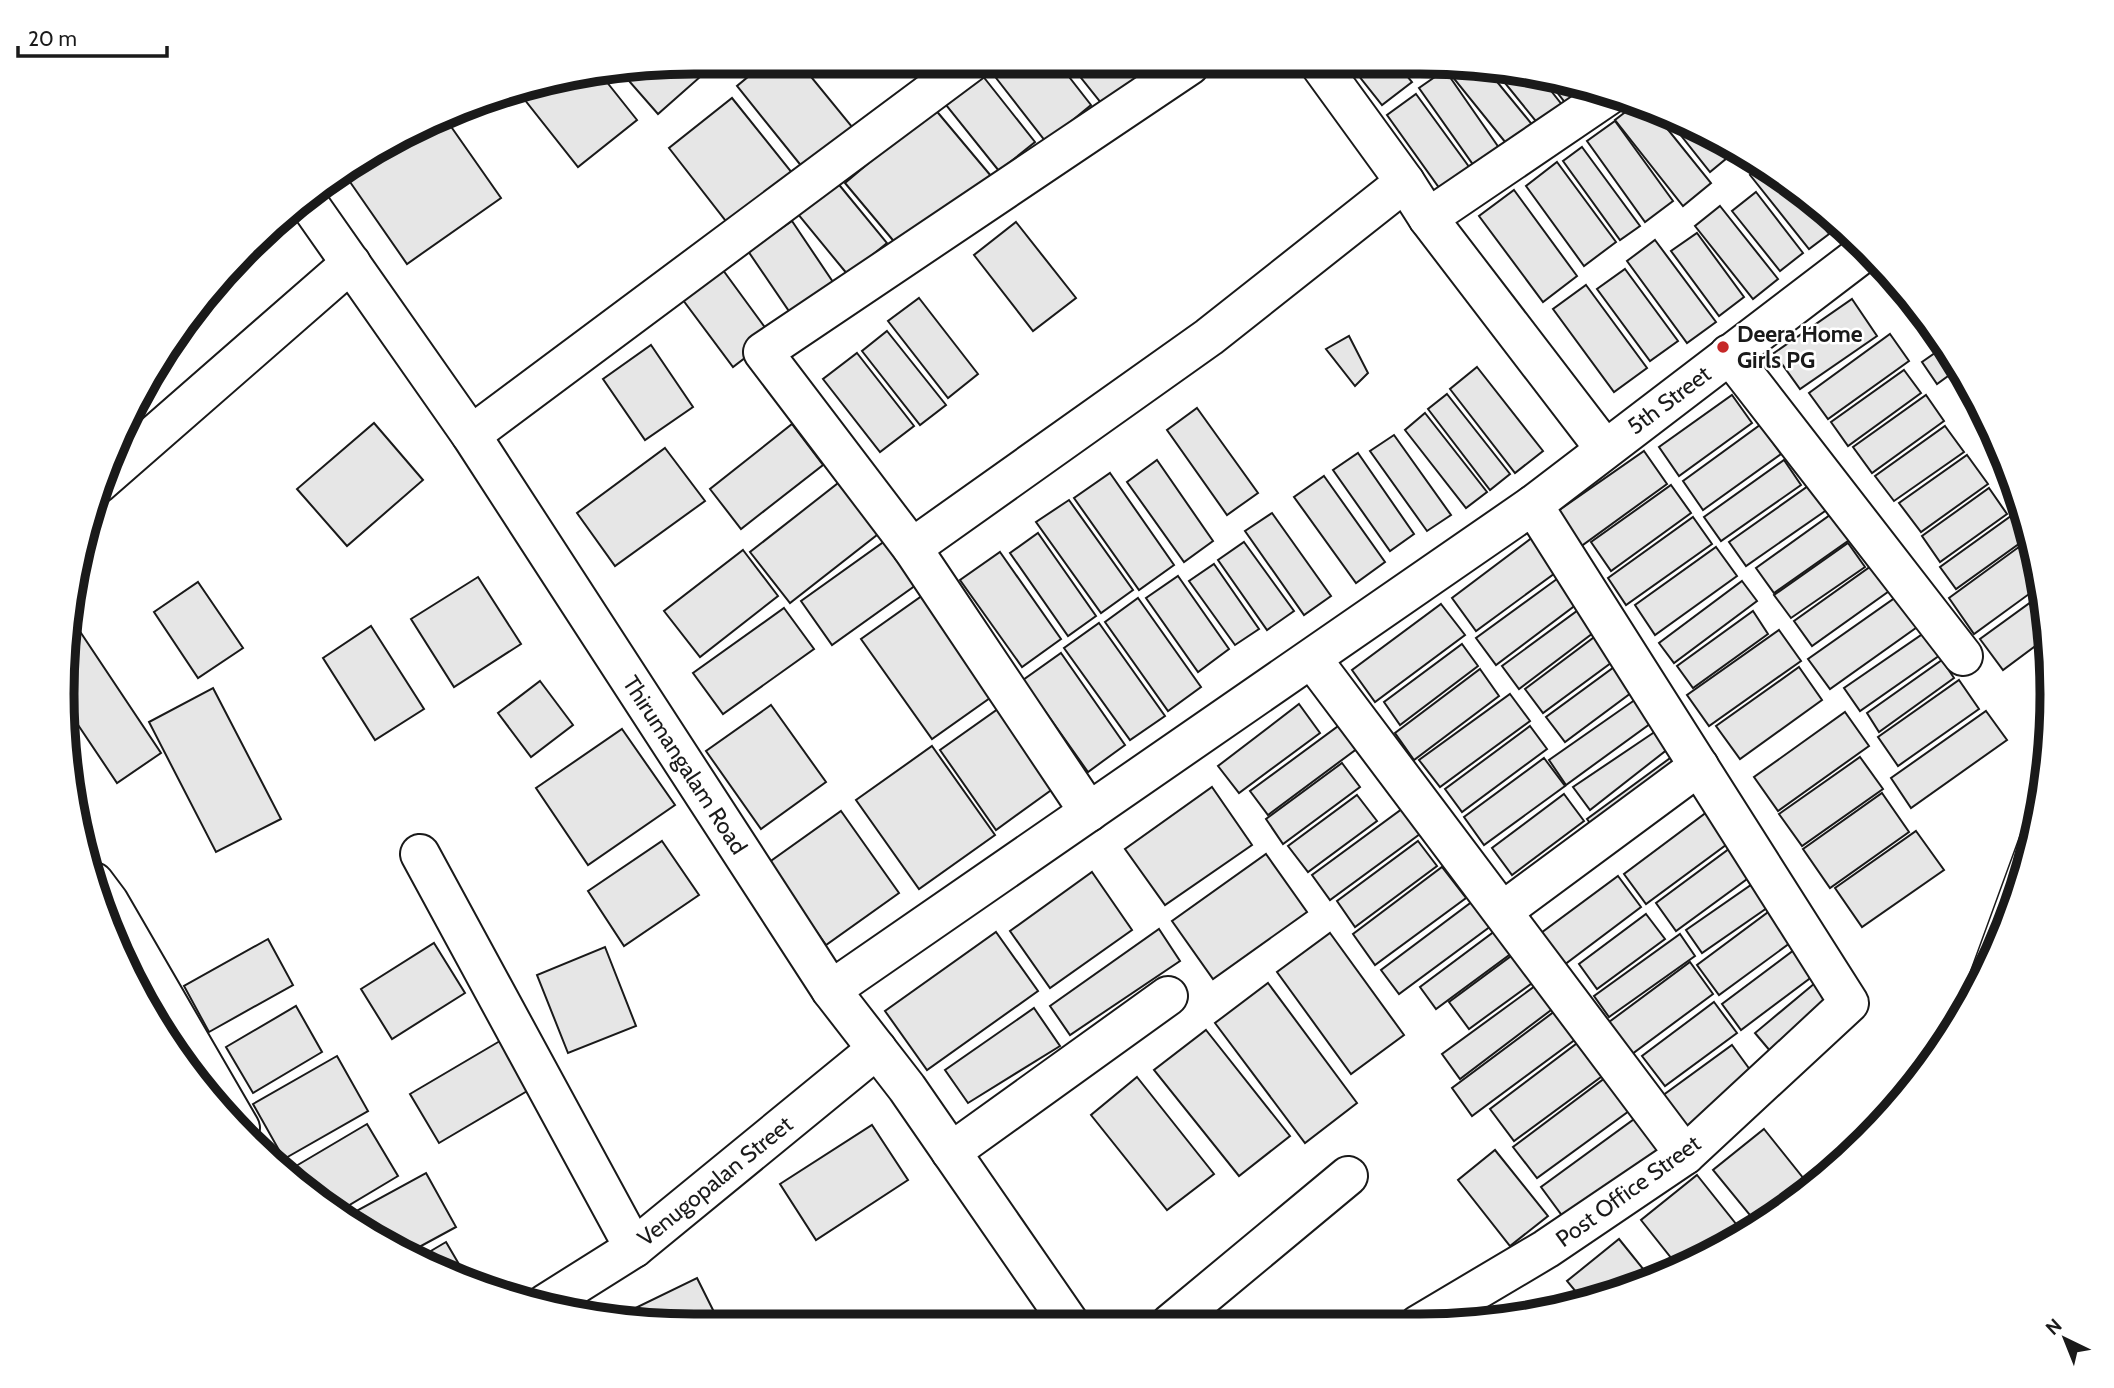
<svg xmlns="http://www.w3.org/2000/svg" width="2114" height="1388" viewBox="0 0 2114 1388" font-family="Cabin,sans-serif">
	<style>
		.building { fill: #e6e6e6; stroke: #1a1a1a; stroke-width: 2 }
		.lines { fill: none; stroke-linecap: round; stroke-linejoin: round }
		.lane-casing { stroke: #1a1a1a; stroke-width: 26 }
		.street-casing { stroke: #1a1a1a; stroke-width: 42 }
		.secondary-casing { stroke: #1a1a1a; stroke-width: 42 }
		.lane { stroke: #fff; stroke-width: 23 }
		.street { stroke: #fff; stroke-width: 38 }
		.secondary { stroke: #fff; stroke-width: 38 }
		.poi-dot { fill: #c62828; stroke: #fff; stroke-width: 2.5 }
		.labels { text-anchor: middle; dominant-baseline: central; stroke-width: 5; stroke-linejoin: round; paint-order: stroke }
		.poi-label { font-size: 23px; font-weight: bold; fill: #1a1a1a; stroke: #fff; text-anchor: start }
		.street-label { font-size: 23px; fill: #1a1a1a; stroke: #fff }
		.rim { fill: none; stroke: #1a1a1a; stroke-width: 9 }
	</style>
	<rect width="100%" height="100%" fill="#fff"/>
	<g class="building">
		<polygon points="687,62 700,77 658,114 622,73"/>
		<polygon points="766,62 799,62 853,128 803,168 737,86"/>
		<polygon points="1006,63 1059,64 1091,105 1046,142 993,74"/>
		<polygon points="1070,64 1163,64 1106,109"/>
		<polygon points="1351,66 1399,66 1412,82 1382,105"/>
		<polygon points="1452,66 1485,67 1539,133 1514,153 1447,70"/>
		<polygon points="1492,67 1503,67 1540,77 1563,106 1539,125"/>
		<polygon points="1445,70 1504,155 1479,173 1419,88"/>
		<polygon points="982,75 1035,142 999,171 946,105"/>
		<polygon points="602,76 637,120 578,167 517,90"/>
		<polygon points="1546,78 1588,89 1567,105"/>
		<polygon points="1416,94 1475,175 1445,196 1387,115"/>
		<polygon points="732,98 793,174 729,225 669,148"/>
		<polygon points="1637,103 1649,106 1711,183 1683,206 1615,120"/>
		<polygon points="934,108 991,176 902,251 845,183"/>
		<polygon points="1660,109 1663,110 1733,153 1710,172"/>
		<polygon points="445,118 501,198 407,264 341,169"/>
		<polygon points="1615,121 1673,201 1645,222 1587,141"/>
		<polygon points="1582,147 1640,226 1620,240 1563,161"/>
		<polygon points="1557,162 1616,242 1584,266 1526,186"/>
		<polygon points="1757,169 1797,193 1829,234 1809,249 1750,175"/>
		<polygon points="836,181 887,243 848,275 797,213"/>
		<polygon points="1514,190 1577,276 1543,302 1479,216"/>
		<polygon points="1756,192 1803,253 1780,271 1732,211"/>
		<polygon points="1720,206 1778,279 1753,299 1695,226"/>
		<polygon points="1819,207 1837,218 1846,227 1839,232"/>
		<polygon points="792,221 837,288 793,317 748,251"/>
		<polygon points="1016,222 1076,298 1033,331 974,255"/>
		<polygon points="1697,233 1744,297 1719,316 1671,251"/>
		<polygon points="1655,240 1716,322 1687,343 1627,261"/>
		<polygon points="720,266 772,337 733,367 680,296"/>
		<polygon points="1625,269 1678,341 1650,361 1597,289"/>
		<polygon points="1586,285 1647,368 1614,392 1553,309"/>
		<polygon points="919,298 978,374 948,398 888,321"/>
		<polygon points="1852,299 1877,336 1800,389 1774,353"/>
		<polygon points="887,331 946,405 920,425 862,351"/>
		<polygon points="1890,334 1909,361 1828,419 1809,393"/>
		<polygon points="1349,336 1368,373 1355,386 1326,349"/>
		<polygon points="651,345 693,407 645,440 603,379"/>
		<polygon points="1945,346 1959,368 1937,384 1922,362"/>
		<polygon points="857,353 914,426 880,452 823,379"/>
		<polygon points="1477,367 1543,451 1515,473 1450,389"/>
		<polygon points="1904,370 1921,393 1848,446 1831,422"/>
		<polygon points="1447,394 1510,474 1490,490 1428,409"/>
		<polygon points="1732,395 1752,423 1679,476 1659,447"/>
		<polygon points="1926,395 1944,421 1872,473 1853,447"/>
		<polygon points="1197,408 1258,493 1227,515 1167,430"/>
		<polygon points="1425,413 1487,492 1466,508 1405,430"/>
		<polygon points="374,423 423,480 347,546 297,489"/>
		<polygon points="792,424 823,465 741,529 710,489"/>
		<polygon points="1760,425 1781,454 1703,510 1683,481"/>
		<polygon points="1945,426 1964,452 1894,501 1875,476"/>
		<polygon points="1394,435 1451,515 1427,531 1370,451"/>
		<polygon points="665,448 705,501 615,566 577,513"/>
		<polygon points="1644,451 1667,484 1580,547 1555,513"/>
		<polygon points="1358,453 1414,534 1390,551 1333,470"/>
		<polygon points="1967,455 1988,484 1921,532 1899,503"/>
		<polygon points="1157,460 1213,541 1184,562 1127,482"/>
		<polygon points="1784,460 1801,485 1721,541 1704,517"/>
		<polygon points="1110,473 1174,565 1139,590 1074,498"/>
		<polygon points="1324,476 1385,562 1356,583 1294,497"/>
		<polygon points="842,480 882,531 790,603 750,552"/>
		<polygon points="1811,484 1828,509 1746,566 1729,542"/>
		<polygon points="1671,485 1691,513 1611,571 1591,542"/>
		<polygon points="1989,488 2007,514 1940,562 1922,536"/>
		<polygon points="1069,500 1133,590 1101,613 1036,522"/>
		<polygon points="1837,510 1855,536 1774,593 1756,568"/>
		<polygon points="1272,513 1331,596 1304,615 1245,531"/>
		<polygon points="2011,516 2027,538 1956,589 1940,567"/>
		<polygon points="1693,517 1712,544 1626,605 1608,578"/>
		<polygon points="1038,533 1096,616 1068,636 1010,553"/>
		<polygon points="1537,534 1562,568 1476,631 1452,598"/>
		<polygon points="885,541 916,585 832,645 801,601"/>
		<polygon points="2027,541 2035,551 2040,586 1974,634 1949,598"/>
		<polygon points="1244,542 1294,611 1267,630 1218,560"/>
		<polygon points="1848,543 1865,567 1791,618 1774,595"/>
		<polygon points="1716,547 1737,576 1655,635 1635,605"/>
		<polygon points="743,550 778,596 700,657 664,611"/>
		<polygon points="1000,552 1061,639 1022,667 960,580"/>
		<polygon points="1214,564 1259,629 1235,645 1189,581"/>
		<polygon points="1874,564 1892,589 1812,646 1794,621"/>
		<polygon points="1178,576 1229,649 1198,672 1146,598"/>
		<polygon points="1561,576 1581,601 1496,665 1476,638"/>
		<polygon points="478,577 521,644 454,687 411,619"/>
		<polygon points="1742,581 1757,601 1674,663 1659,643"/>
		<polygon points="198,582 243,648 198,678 154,612"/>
		<polygon points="926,593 997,693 932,739 861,639"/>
		<polygon points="1899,595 1920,625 1830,689 1808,659"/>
		<polygon points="1138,598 1201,687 1168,711 1105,622"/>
		<polygon points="2031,602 2046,622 2049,636 2003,670 1980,639"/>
		<polygon points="1441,604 1465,635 1375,702 1352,670"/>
		<polygon points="784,608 814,649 723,714 693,673"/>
		<polygon points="1581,608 1597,630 1519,689 1502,666"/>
		<polygon points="1753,611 1768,634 1693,688 1677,666"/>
		<polygon points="73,621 161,753 117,783 62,701 61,694"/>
		<polygon points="1099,623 1165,716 1130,740 1064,648"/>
		<polygon points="371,626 424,709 375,740 323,658"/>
		<polygon points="1779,630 1801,661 1709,726 1687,695"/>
		<polygon points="1927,631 1943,653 1860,711 1844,688"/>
		<polygon points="1601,632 1619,657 1543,713 1525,689"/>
		<polygon points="1462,644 1478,666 1400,725 1384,702"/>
		<polygon points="1061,653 1125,745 1088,772 1023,680"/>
		<polygon points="1942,660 1954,678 1879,732 1867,713"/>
		<polygon points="1621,662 1639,687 1565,742 1546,717"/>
		<polygon points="1799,667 1822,700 1740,759 1716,726"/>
		<polygon points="1480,669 1499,696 1414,760 1395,733"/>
		<polygon points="1959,680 1979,709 1898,766 1878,737"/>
		<polygon points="540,681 573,725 531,757 498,713"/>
		<polygon points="213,688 281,819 216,852 149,722"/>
		<polygon points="1510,694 1530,721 1440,787 1419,760"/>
		<polygon points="1639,697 1658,718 1566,785 1549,760"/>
		<polygon points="1005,704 1061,783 996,830 940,750"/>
		<polygon points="1299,704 1320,733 1239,793 1218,766"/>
		<polygon points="771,705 826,782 761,829 706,751"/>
		<polygon points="1986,711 2007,740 1911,808 1891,778"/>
		<polygon points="1845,712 1869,746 1778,811 1754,777"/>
		<polygon points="1341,724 1358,748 1268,815 1250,791"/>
		<polygon points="1530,726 1547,749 1462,812 1445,789"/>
		<polygon points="622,729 675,805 588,865 536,788"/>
		<polygon points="1659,729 1673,745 1590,810 1573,787"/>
		<polygon points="932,746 995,835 919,889 856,800"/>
		<polygon points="1677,753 1683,764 1596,831 1587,819"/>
		<polygon points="1860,757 1883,789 1802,846 1779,814"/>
		<polygon points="1544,758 1565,786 1484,845 1464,817"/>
		<polygon points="1342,763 1360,787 1283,844 1266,819"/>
		<polygon points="1212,787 1252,845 1165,905 1125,849"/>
		<polygon points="1882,793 1909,832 1830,888 1803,849"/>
		<polygon points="1564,794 1584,821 1512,875 1492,848"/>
		<polygon points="1357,795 1377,821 1308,872 1288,846"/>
		<polygon points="1406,806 1424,831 1330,900 1312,875"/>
		<polygon points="1711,809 1734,839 1646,904 1624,874"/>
		<polygon points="841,811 899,893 826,945 768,863"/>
		<polygon points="1916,831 1944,870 1862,927 1835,888"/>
		<polygon points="662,841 699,895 624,946 588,891"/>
		<polygon points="1418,841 1437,866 1355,927 1337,901"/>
		<polygon points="1737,843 1758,871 1676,931 1656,903"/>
		<polygon points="1266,854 1307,912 1213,979 1172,921"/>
		<polygon points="1442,867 1466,898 1375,965 1353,934"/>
		<polygon points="1092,872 1132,930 1050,988 1010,931"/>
		<polygon points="1618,876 1641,907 1564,965 1541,933"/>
		<polygon points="1761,878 1777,901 1702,953 1686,930"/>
		<polygon points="1477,898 1495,923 1399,994 1381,970"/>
		<polygon points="1779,904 1801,935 1719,995 1697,965"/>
		<polygon points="1646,914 1665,939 1597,989 1579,964"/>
		<polygon points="1503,925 1520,947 1436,1009 1420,987"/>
		<polygon points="1159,929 1180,961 1070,1035 1050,1006"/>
		<polygon points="996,932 1038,991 927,1070 885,1011"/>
		<polygon points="1330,933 1404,1035 1351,1074 1277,972"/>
		<polygon points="1680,934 1695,956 1609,1017 1594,996"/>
		<polygon points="268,939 293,985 209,1032 184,986"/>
		<polygon points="434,943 465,993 392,1039 361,989"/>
		<polygon points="1802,944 1821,970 1741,1030 1722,1004"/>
		<polygon points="605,947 636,1026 568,1053 537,975"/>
		<polygon points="1518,951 1539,978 1469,1029 1449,1002"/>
		<polygon points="1690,962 1713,994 1628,1057 1605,1025"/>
		<polygon points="1546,978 1563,1001 1460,1079 1442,1054"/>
		<polygon points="1821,978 1827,1004 1771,1052 1755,1033"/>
		<polygon points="1268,983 1357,1103 1305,1143 1215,1023"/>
		<polygon points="1714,1002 1737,1033 1665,1086 1642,1056"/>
		<polygon points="296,1006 322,1052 253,1093 226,1047"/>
		<polygon points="1034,1008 1060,1046 968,1103 945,1070"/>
		<polygon points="1559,1008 1580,1036 1472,1116 1452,1088"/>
		<polygon points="1206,1030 1290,1136 1239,1176 1154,1070"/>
		<polygon points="505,1038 534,1087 439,1143 410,1094"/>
		<polygon points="1580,1041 1605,1074 1514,1141 1490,1109"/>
		<polygon points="1732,1045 1756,1078 1687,1130 1662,1096"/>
		<polygon points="337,1056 368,1111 284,1159 253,1104"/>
		<polygon points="1137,1077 1214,1174 1167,1210 1091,1115"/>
		<polygon points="1605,1078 1629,1111 1537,1178 1513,1147"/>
		<polygon points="1637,1117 1664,1154 1569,1225 1541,1187"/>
		<polygon points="367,1124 398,1176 341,1210 309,1190 296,1166"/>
		<polygon points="872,1125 908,1180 816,1240 780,1184"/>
		<polygon points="1764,1129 1812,1189 1758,1225 1713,1170"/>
		<polygon points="1495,1150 1548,1216 1510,1246 1458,1180"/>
		<polygon points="426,1173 456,1227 410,1252 349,1215"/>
		<polygon points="1697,1175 1744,1234 1700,1261 1680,1269 1641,1220"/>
		<polygon points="1619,1239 1652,1280 1586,1304 1567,1281"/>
		<polygon points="446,1242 470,1283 451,1278 419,1258"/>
		<polygon points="697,1278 719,1322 624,1321 621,1315"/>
	</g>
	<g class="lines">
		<g class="lane-casing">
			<polyline id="lane" points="1976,992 2034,833"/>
		</g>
		<g class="street-casing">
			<g id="street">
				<polyline points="1190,65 763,352 912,548 1209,337 1405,182"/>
				<polyline points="1320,65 1405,182 1428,218 1605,449"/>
				<polyline points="1428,218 1609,95"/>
				<polyline points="1729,354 1963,656"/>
				<polyline points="471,435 970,63"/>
				<polyline points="98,484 351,263"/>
				<polyline points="1533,505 1867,250"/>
				<polyline points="912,548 1089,812"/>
				<polyline points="1312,659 1685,1155"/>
				<polyline points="420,854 634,1248"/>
				<polyline points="94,882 109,902 240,1128"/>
				<polyline points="1503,911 1699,766"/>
				<polyline points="831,990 1533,505 1849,1003 1685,1155 1546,1249 1418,1325"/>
				<polyline points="951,1152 1168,996"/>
				<polyline points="545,1304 634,1248 877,1049"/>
				<polyline points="1170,1324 1348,1176"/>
			</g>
		</g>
		<g class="secondary-casing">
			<polyline id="secondary" points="307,201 471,435 831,990 907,1088 1070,1324"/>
		</g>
		<use href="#lane" class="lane"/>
		<use href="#street" class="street"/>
		<use href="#secondary" class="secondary"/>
	</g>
	<circle class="poi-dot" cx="1723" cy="347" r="7"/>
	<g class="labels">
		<g class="poi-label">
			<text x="1737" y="334">Deera Home<tspan x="1737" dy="26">Girls PG</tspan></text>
		</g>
		<g class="street-label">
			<text transform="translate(1669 400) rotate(-37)">5th Street</text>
			<text transform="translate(685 765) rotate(57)">Thirumangalam Road</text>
			<text transform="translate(715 1181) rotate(-39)">Venugopalan Street</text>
			<text transform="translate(1628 1191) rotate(-36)">Post Office Street</text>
		</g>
	</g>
	<path d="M0 0H2114V1388H0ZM694 74H1420A620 620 0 0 1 2040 694V694A620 620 0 0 1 1420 1314H694A620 620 0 0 1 74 694V694A620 620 0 0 1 694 74Z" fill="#fff" fill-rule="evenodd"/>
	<path class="rim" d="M694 74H1420A620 620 0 0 1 2040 694V694A620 620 0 0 1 1420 1314H694A620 620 0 0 1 74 694V694A620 620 0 0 1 694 74Z"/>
	<g transform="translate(2065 1339) rotate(317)" stroke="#ffffff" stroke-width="5" paint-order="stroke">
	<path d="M0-5L12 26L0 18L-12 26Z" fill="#1a1a1a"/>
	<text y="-10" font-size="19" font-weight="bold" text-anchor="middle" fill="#1a1a1a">N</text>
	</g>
	<path d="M18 46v10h149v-10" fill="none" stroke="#1a1a1a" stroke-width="3.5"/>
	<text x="28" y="46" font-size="21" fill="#1a1a1a" stroke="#ffffff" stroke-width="5" paint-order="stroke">20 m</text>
</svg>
